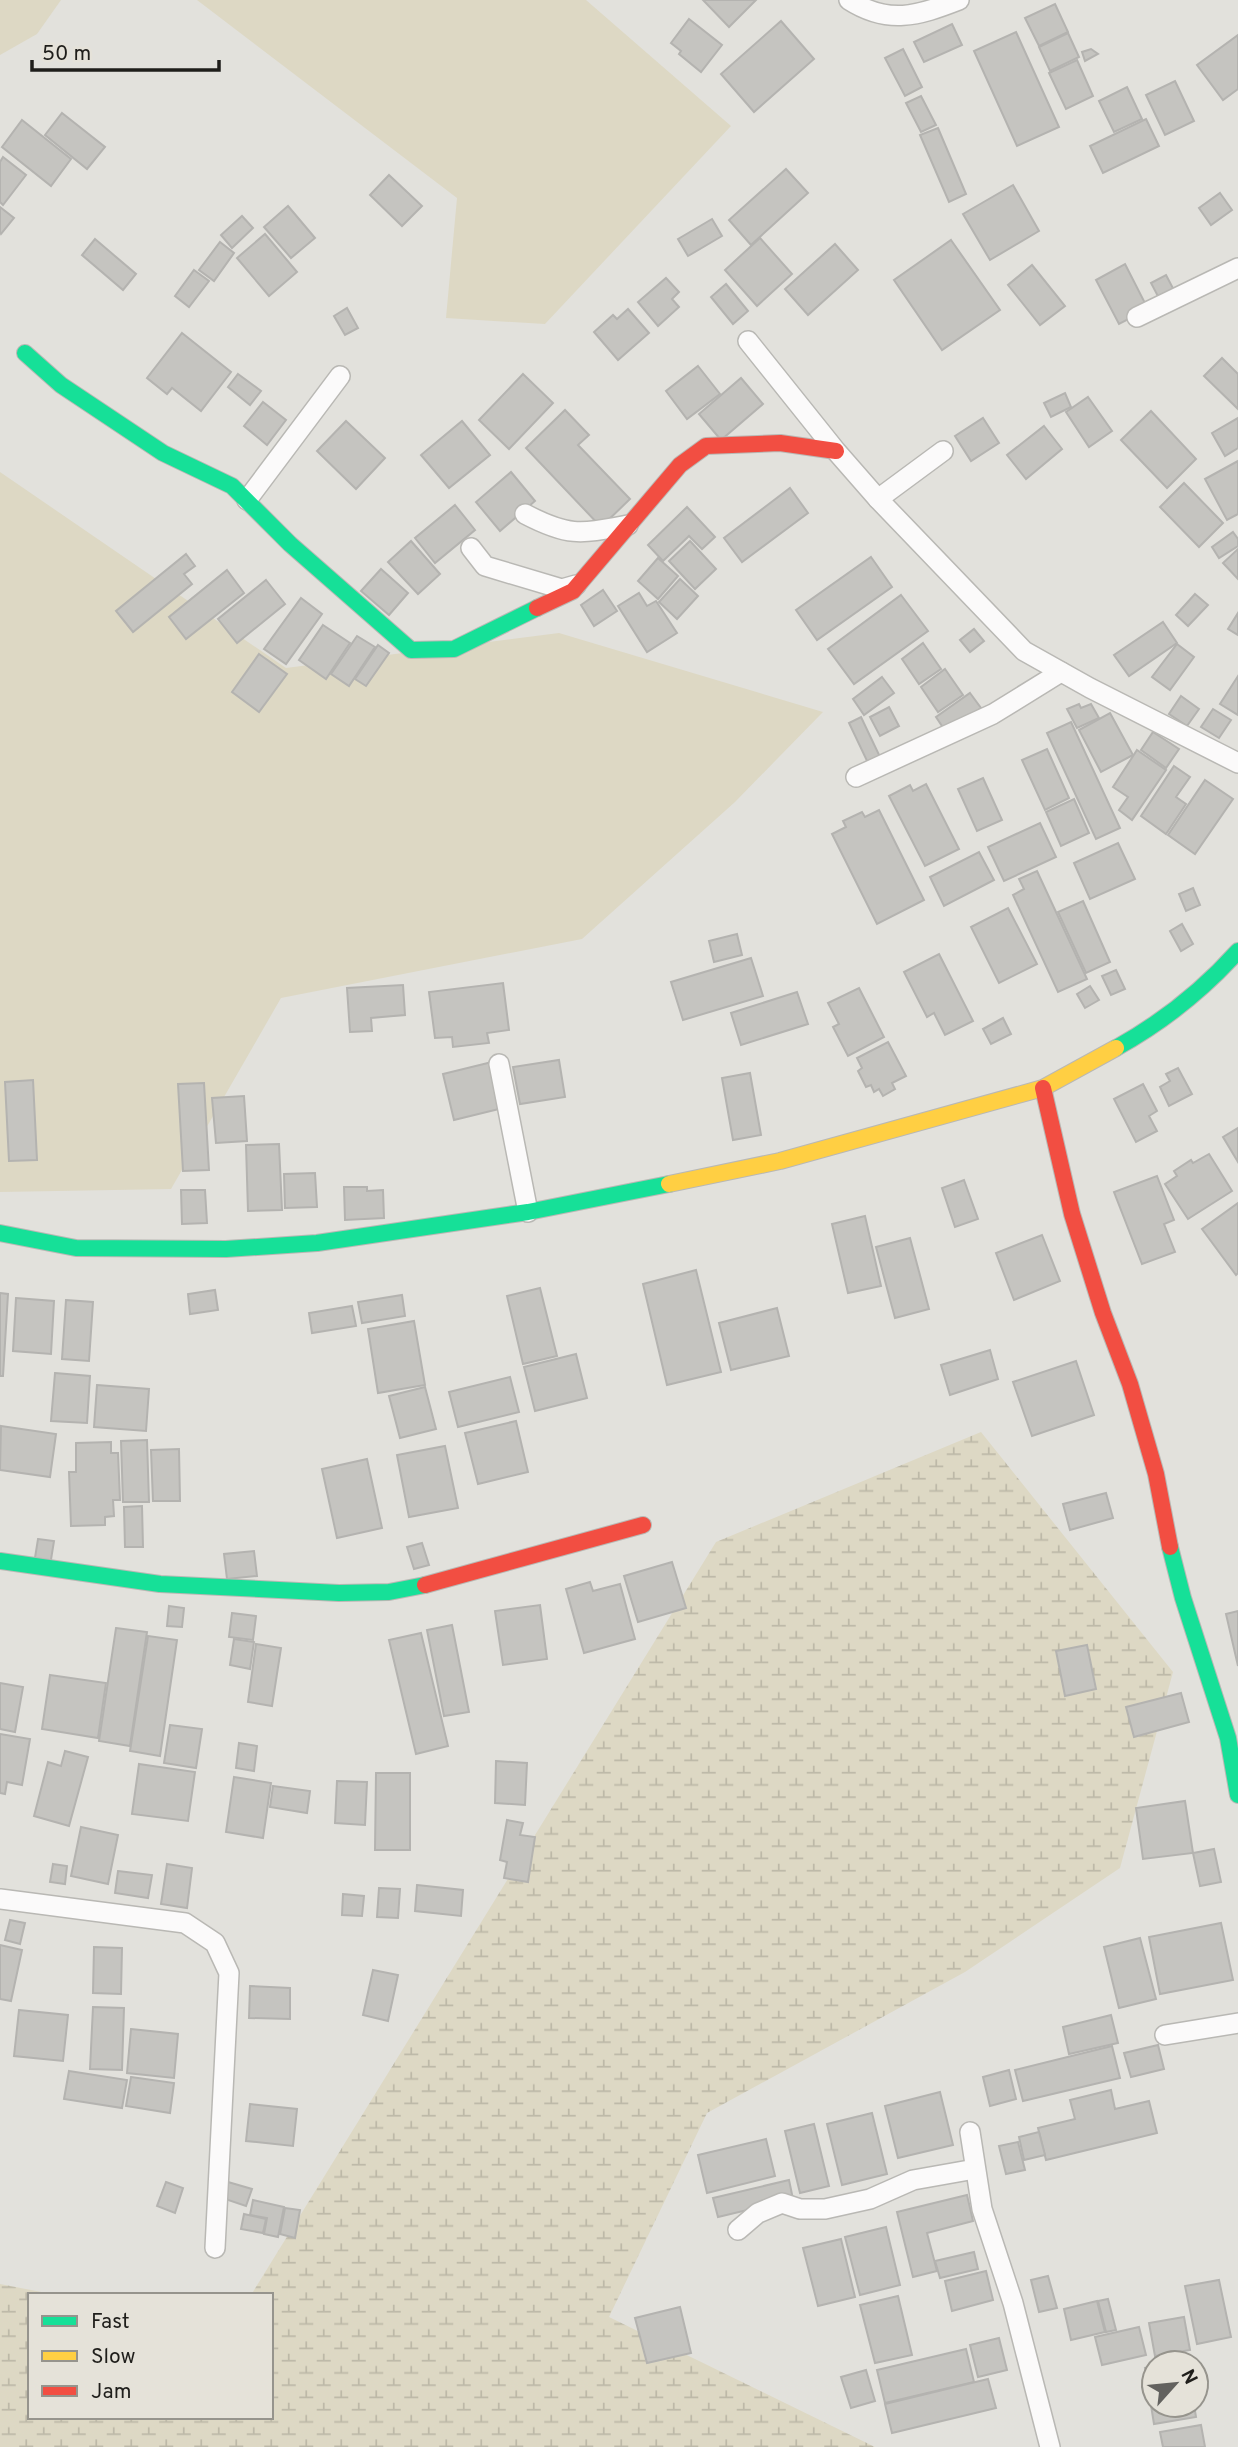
<svg xmlns="http://www.w3.org/2000/svg" width="1238" height="2447" viewBox="0 0 1238 2447" font-family="Overpass,sans-serif">
	<style>
		.green { fill: #ddd8c4 }
		.wetland { fill: url(#wetland-marsh) }
		.building { fill: #c5c4c0; stroke: #b4b3b0; stroke-width: 2 }
		.lines { fill: none; stroke-linecap: round; stroke-linejoin: round }
		.street-casing { stroke: #b9b8b4; stroke-width: 22 }
		.fast-casing { stroke: #b9b8b4; stroke-width: 18 }
		.slow-casing { stroke: #b9b8b4; stroke-width: 18 }
		.jam-casing { stroke: #b9b8b4; stroke-width: 18 }
		.street { stroke: #fbfafa; stroke-width: 19 }
		.fast { stroke: #16e098; stroke-width: 16 }
		.slow { stroke: #ffcf43; stroke-width: 16 }
		.jam { stroke: #f24e42; stroke-width: 16 }
	</style>
	<defs>
		<pattern id="wetland-marsh" width="20" height="14" patternUnits="userSpaceOnUse" patternTransform="scale(1.75)"><rect width="20" height="14" fill="#ddd8c4"/><path d="M1 5h8M5 5V1M11 12h8M15 12V8" fill="none" stroke="#bdb9a8"/></pattern>
	</defs>
	<rect width="100%" height="100%" fill="#e2e1dc"/>
	<g class="green">
		<polygon points="0,0 61,0 37,34 0,55"/>
		<polygon points="197,0 586,0 731,126 545,324 446,318 457,198"/>
		<polygon points="0,472 286,668 559,633 823,712 735,802 582,939 281,998 171,1189 0,1192"/>
	</g>
	<polygon class="wetland" points="981,1432 1173,1672 1120,1868 965,1972 707,2113 609,2317 875,2447 0,2447 0,2284 57,2295 30,2295 30,2417 271,2417 271,2295 251,2295 716,1542"/>
	<g class="building">
		<polygon points="703,0 756,0 729,27"/>
		<polygon points="1055,4 1068,32 1039,46 1025,18"/>
		<polygon points="689,19 722,45 701,72 679,54 681,51 671,43"/>
		<polygon points="781,21 814,59 754,112 721,74"/>
		<polygon points="952,24 962,45 924,62 914,42"/>
		<polygon points="1016,32 1059,127 1017,146 974,51"/>
		<polygon points="1068,33 1079,57 1050,71 1039,47"/>
		<polygon points="1238,35 1238,89 1223,100 1197,65"/>
		<polygon points="903,49 922,87 905,96 885,58"/>
		<polygon points="1091,49 1098,54 1085,61 1082,52"/>
		<polygon points="1077,60 1093,96 1066,109 1049,73"/>
		<polygon points="1175,81 1194,121 1165,135 1146,95"/>
		<polygon points="1127,87 1142,119 1114,132 1099,101"/>
		<polygon points="921,96 936,125 921,132 906,103"/>
		<polygon points="62,113 105,147 87,169 45,135"/>
		<polygon points="1146,119 1159,146 1103,173 1090,146"/>
		<polygon points="22,120 71,159 51,186 2,147"/>
		<polygon points="938,128 966,194 949,202 920,135"/>
		<polygon points="3,157 26,175 3,205 0,202 0,162"/>
		<polygon points="786,169 808,193 751,245 729,220"/>
		<polygon points="389,175 422,206 402,226 370,195"/>
		<polygon points="1013,185 1039,231 990,260 963,214"/>
		<polygon points="1220,193 1232,210 1211,225 1199,208"/>
		<polygon points="288,206 315,238 291,258 264,227"/>
		<polygon points="0,207 14,218 1,234 0,232"/>
		<polygon points="242,216 253,228 232,248 221,235"/>
		<polygon points="712,219 722,236 688,256 678,239"/>
		<polygon points="265,234 297,272 269,296 237,258"/>
		<polygon points="760,238 792,274 757,306 725,270"/>
		<polygon points="95,239 136,274 123,290 82,255"/>
		<polygon points="951,240 1000,310 942,350 894,280"/>
		<polygon points="220,242 234,253 214,281 199,270"/>
		<polygon points="835,244 858,270 808,315 785,289"/>
		<polygon points="1125,264 1148,309 1119,324 1096,280"/>
		<polygon points="1032,265 1065,306 1040,325 1008,285"/>
		<polygon points="194,270 209,281 189,307 175,296"/>
		<polygon points="1166,275 1176,294 1161,302 1151,283"/>
		<polygon points="666,278 679,292 672,299 679,307 658,326 638,302"/>
		<polygon points="726,284 748,311 733,324 711,297"/>
		<polygon points="347,308 358,328 345,335 334,316"/>
		<polygon points="628,309 649,333 618,360 594,332 613,315 617,319"/>
		<polygon points="182,333 231,372 201,411 172,388 167,394 147,378"/>
		<polygon points="1222,358 1238,374 1238,409 1204,376"/>
		<polygon points="698,366 720,394 687,419 666,391"/>
		<polygon points="238,374 261,391 250,405 228,387"/>
		<polygon points="523,374 553,403 509,449 479,420"/>
		<polygon points="741,378 763,404 721,440 699,414"/>
		<polygon points="1065,393 1071,407 1051,417 1044,403"/>
		<polygon points="1088,397 1112,431 1089,447 1066,412"/>
		<polygon points="263,402 286,420 267,445 244,426"/>
		<polygon points="565,410 589,435 578,445 630,499 601,527 526,448"/>
		<polygon points="1151,411 1196,459 1167,488 1121,440"/>
		<polygon points="983,418 999,443 971,461 955,436"/>
		<polygon points="1238,418 1238,448 1225,456 1212,433"/>
		<polygon points="346,421 385,458 356,489 317,451"/>
		<polygon points="462,421 490,455 449,488 421,455"/>
		<polygon points="1044,426 1062,449 1026,479 1007,455"/>
		<polygon points="1238,461 1238,514 1227,520 1205,479"/>
		<polygon points="511,472 535,501 500,531 476,502"/>
		<polygon points="1184,483 1223,523 1199,547 1160,507"/>
		<polygon points="790,488 808,513 742,562 724,538"/>
		<polygon points="455,505 475,530 435,563 415,538"/>
		<polygon points="687,507 715,537 702,549 689,536 663,561 648,545"/>
		<polygon points="1233,532 1238,539 1238,546 1219,558 1212,547"/>
		<polygon points="411,541 440,574 418,594 388,562"/>
		<polygon points="690,541 716,569 695,589 669,561"/>
		<polygon points="1238,549 1238,579 1223,563"/>
		<polygon points="186,554 195,566 184,574 192,584 133,632 116,611"/>
		<polygon points="871,557 892,587 817,640 796,610"/>
		<polygon points="658,558 678,576 658,599 638,581"/>
		<polygon points="381,569 408,593 389,615 361,591"/>
		<polygon points="227,570 244,593 186,639 169,617"/>
		<polygon points="680,579 698,596 677,619 659,602"/>
		<polygon points="266,580 285,604 237,643 218,619"/>
		<polygon points="603,590 617,611 594,626 581,605"/>
		<polygon points="639,593 647,606 656,601 677,633 647,652 618,606"/>
		<polygon points="1195,594 1208,605 1188,626 1176,615"/>
		<polygon points="901,595 928,631 854,684 828,649"/>
		<polygon points="301,598 322,614 286,664 264,649"/>
		<polygon points="1238,613 1238,635 1228,629"/>
		<polygon points="1163,622 1177,643 1129,676 1114,655"/>
		<polygon points="323,625 350,643 326,679 299,660"/>
		<polygon points="974,629 984,641 970,652 960,640"/>
		<polygon points="357,636 375,647 349,686 331,674"/>
		<polygon points="923,643 941,669 919,684 902,659"/>
		<polygon points="1177,644 1194,657 1170,690 1152,677"/>
		<polygon points="378,645 389,653 366,686 355,679"/>
		<polygon points="259,654 287,674 259,712 232,692"/>
		<polygon points="945,669 963,695 938,712 921,687"/>
		<polygon points="1238,676 1238,715 1220,704"/>
		<polygon points="882,677 894,693 864,715 853,699"/>
		<polygon points="970,693 981,708 946,732 936,717"/>
		<polygon points="1181,696 1199,709 1187,726 1169,714"/>
		<polygon points="1079,704 1081,708 1091,704 1099,718 1077,728 1067,709"/>
		<polygon points="889,707 899,726 880,736 870,717"/>
		<polygon points="1213,709 1231,720 1219,738 1201,727"/>
		<polygon points="1110,713 1133,755 1101,772 1079,730"/>
		<polygon points="861,717 881,759 869,765 849,723"/>
		<polygon points="1071,722 1120,828 1096,839 1047,733"/>
		<polygon points="1153,732 1179,749 1166,768 1141,750"/>
		<polygon points="1047,749 1069,798 1045,810 1022,760"/>
		<polygon points="1137,750 1166,770 1132,820 1119,810 1128,797 1113,787"/>
		<polygon points="1174,766 1190,777 1176,797 1186,804 1166,834 1141,816"/>
		<polygon points="983,778 1002,820 977,831 958,789"/>
		<polygon points="1205,780 1233,799 1195,854 1168,835"/>
		<polygon points="926,784 959,849 925,866 889,796 910,785 913,791"/>
		<polygon points="1074,799 1089,833 1061,846 1046,812"/>
		<polygon points="879,810 924,900 877,924 832,834 846,827 843,821 862,812 865,817"/>
		<polygon points="1040,823 1056,857 1004,881 988,847"/>
		<polygon points="1118,843 1135,879 1090,899 1074,863"/>
		<polygon points="979,852 994,880 944,906 930,877"/>
		<polygon points="1037,871 1087,979 1058,992 1013,895 1024,889 1019,879"/>
		<polygon points="1193,888 1200,905 1186,911 1179,894"/>
		<polygon points="1083,901 1110,962 1086,973 1058,912"/>
		<polygon points="1008,908 1037,964 999,983 971,927"/>
		<polygon points="1182,924 1193,944 1181,951 1170,931"/>
		<polygon points="737,934 742,955 714,962 709,941"/>
		<polygon points="939,954 973,1021 945,1035 934,1013 927,1017 904,972"/>
		<polygon points="751,958 763,996 683,1020 671,982"/>
		<polygon points="1116,970 1125,989 1111,995 1102,976"/>
		<polygon points="503,983 509,1030 487,1033 489,1043 453,1047 452,1037 435,1038 429,992"/>
		<polygon points="403,985 405,1015 371,1018 372,1031 350,1032 347,988"/>
		<polygon points="1090,986 1099,1000 1085,1008 1077,994"/>
		<polygon points="859,988 884,1037 848,1056 833,1027 839,1024 828,1003"/>
		<polygon points="797,992 808,1024 741,1045 731,1013"/>
		<polygon points="1003,1018 1011,1034 991,1044 983,1029"/>
		<polygon points="888,1042 906,1076 892,1083 895,1089 883,1096 879,1089 874,1092 871,1085 866,1087 858,1071 862,1068 857,1058"/>
		<polygon points="559,1060 565,1097 520,1104 513,1067"/>
		<polygon points="492,1062 503,1108 454,1120 443,1074"/>
		<polygon points="1178,1068 1192,1094 1169,1106 1160,1087 1170,1081 1166,1074"/>
		<polygon points="750,1073 761,1135 733,1140 722,1078"/>
		<polygon points="33,1080 37,1160 9,1161 5,1082"/>
		<polygon points="204,1083 209,1170 183,1171 178,1084"/>
		<polygon points="1143,1084 1157,1111 1149,1116 1157,1131 1136,1142 1114,1099"/>
		<polygon points="244,1096 247,1141 216,1143 212,1098"/>
		<polygon points="1238,1128 1238,1162 1223,1137"/>
		<polygon points="279,1144 282,1210 248,1211 246,1145"/>
		<polygon points="1209,1154 1232,1191 1188,1219 1165,1184 1177,1176 1174,1171 1191,1160 1193,1163"/>
		<polygon points="315,1173 317,1207 285,1208 284,1174"/>
		<polygon points="1157,1176 1174,1220 1164,1224 1175,1252 1142,1264 1114,1192"/>
		<polygon points="964,1180 978,1219 955,1227 942,1188"/>
		<polygon points="344,1187 367,1187 367,1191 383,1190 384,1218 345,1220"/>
		<polygon points="181,1190 205,1190 207,1223 182,1224"/>
		<polygon points="1238,1203 1238,1273 1236,1275 1202,1229"/>
		<polygon points="865,1216 881,1286 848,1293 832,1224"/>
		<polygon points="1042,1235 1060,1281 1014,1300 996,1253"/>
		<polygon points="910,1238 929,1309 895,1318 876,1247"/>
		<polygon points="696,1270 721,1372 667,1385 643,1284"/>
		<polygon points="540,1288 557,1356 523,1364 507,1296"/>
		<polygon points="215,1290 218,1310 190,1314 188,1294"/>
		<polygon points="0,1293 8,1294 3,1376 0,1376"/>
		<polygon points="402,1295 405,1316 362,1323 358,1302"/>
		<polygon points="16,1298 54,1301 51,1354 13,1351"/>
		<polygon points="66,1300 93,1302 89,1361 62,1359"/>
		<polygon points="352,1306 356,1326 312,1333 309,1313"/>
		<polygon points="777,1308 789,1356 731,1370 719,1323"/>
		<polygon points="414,1321 425,1385 378,1393 368,1329"/>
		<polygon points="990,1350 998,1379 950,1395 941,1365"/>
		<polygon points="576,1354 587,1398 535,1411 524,1367"/>
		<polygon points="1076,1361 1094,1415 1032,1436 1013,1382"/>
		<polygon points="55,1373 90,1376 87,1423 51,1421"/>
		<polygon points="510,1377 519,1412 458,1427 449,1392"/>
		<polygon points="97,1385 149,1389 146,1431 94,1427"/>
		<polygon points="425,1387 436,1429 400,1438 389,1396"/>
		<polygon points="516,1421 528,1472 478,1484 465,1433"/>
		<polygon points="1,1426 56,1434 50,1477 0,1470"/>
		<polygon points="147,1440 149,1502 123,1502 121,1441"/>
		<polygon points="111,1442 111,1453 118,1453 120,1500 113,1500 114,1516 105,1517 105,1525 71,1526 69,1472 76,1472 76,1443"/>
		<polygon points="445,1446 458,1508 409,1517 397,1455"/>
		<polygon points="179,1449 180,1501 153,1501 151,1450"/>
		<polygon points="367,1459 382,1528 337,1538 322,1469"/>
		<polygon points="1106,1493 1113,1518 1070,1530 1063,1504"/>
		<polygon points="142,1506 143,1547 125,1547 124,1507"/>
		<polygon points="38,1539 54,1541 50,1566 34,1564"/>
		<polygon points="422,1543 429,1565 414,1569 407,1547"/>
		<polygon points="254,1551 257,1576 227,1579 224,1554"/>
		<polygon points="672,1562 686,1608 638,1622 624,1576"/>
		<polygon points="590,1582 593,1591 620,1584 635,1639 584,1653 566,1589"/>
		<polygon points="540,1605 547,1659 503,1665 495,1611"/>
		<polygon points="169,1606 184,1608 182,1627 167,1626"/>
		<polygon points="1238,1611 1238,1666 1226,1614"/>
		<polygon points="232,1613 256,1616 253,1640 229,1637"/>
		<polygon points="452,1625 469,1712 444,1716 427,1630"/>
		<polygon points="116,1628 147,1632 130,1746 99,1741"/>
		<polygon points="421,1633 448,1746 416,1754 389,1640"/>
		<polygon points="148,1636 177,1640 160,1756 130,1751"/>
		<polygon points="234,1639 254,1642 250,1669 230,1665"/>
		<polygon points="256,1644 281,1648 272,1706 248,1702"/>
		<polygon points="1087,1645 1096,1689 1065,1696 1056,1651"/>
		<polygon points="50,1675 106,1683 98,1738 42,1729"/>
		<polygon points="0,1683 23,1687 15,1732 0,1729"/>
		<polygon points="1181,1693 1189,1722 1134,1737 1126,1707"/>
		<polygon points="170,1725 202,1729 196,1768 164,1763"/>
		<polygon points="0,1734 30,1739 22,1785 7,1782 5,1794 0,1793"/>
		<polygon points="239,1743 257,1746 254,1771 236,1768"/>
		<polygon points="65,1751 88,1757 69,1826 34,1816 48,1762 61,1766"/>
		<polygon points="496,1761 527,1763 525,1805 495,1803"/>
		<polygon points="139,1764 195,1772 188,1821 132,1814"/>
		<polygon points="376,1773 410,1773 410,1850 375,1850"/>
		<polygon points="234,1777 271,1783 263,1838 226,1832"/>
		<polygon points="337,1781 367,1782 365,1825 335,1823"/>
		<polygon points="273,1786 310,1791 307,1813 270,1807"/>
		<polygon points="1185,1801 1193,1853 1143,1859 1136,1808"/>
		<polygon points="507,1820 523,1823 520,1835 535,1837 528,1882 504,1878 507,1862 500,1860"/>
		<polygon points="81,1827 118,1835 108,1884 71,1876"/>
		<polygon points="1214,1849 1221,1882 1200,1886 1193,1853"/>
		<polygon points="53,1864 67,1866 65,1884 50,1882"/>
		<polygon points="167,1864 192,1868 187,1908 161,1904"/>
		<polygon points="118,1871 152,1875 148,1898 115,1893"/>
		<polygon points="417,1885 463,1890 461,1916 415,1911"/>
		<polygon points="379,1888 400,1889 398,1918 377,1917"/>
		<polygon points="343,1894 364,1896 362,1916 342,1915"/>
		<polygon points="10,1920 25,1923 20,1944 5,1940"/>
		<polygon points="1221,1923 1233,1980 1160,1994 1149,1937"/>
		<polygon points="1140,1938 1156,1999 1119,2008 1104,1947"/>
		<polygon points="0,1945 22,1950 11,2001 0,1999"/>
		<polygon points="94,1947 122,1948 121,1994 93,1993"/>
		<polygon points="373,1970 398,1975 388,2021 363,2015"/>
		<polygon points="250,1986 290,1988 290,2019 249,2018"/>
		<polygon points="93,2007 124,2008 122,2070 90,2069"/>
		<polygon points="19,2010 68,2015 63,2061 14,2056"/>
		<polygon points="1111,2015 1118,2043 1069,2054 1063,2027"/>
		<polygon points="131,2029 178,2034 174,2078 127,2073"/>
		<polygon points="1158,2045 1164,2069 1131,2077 1124,2053"/>
		<polygon points="1112,2046 1120,2078 1023,2101 1015,2070"/>
		<polygon points="1009,2070 1016,2099 990,2106 983,2077"/>
		<polygon points="69,2071 127,2080 122,2108 64,2099"/>
		<polygon points="131,2077 174,2083 170,2113 126,2106"/>
		<polygon points="1111,2090 1115,2109 1149,2101 1157,2133 1046,2160 1038,2128 1075,2119 1070,2100"/>
		<polygon points="940,2092 953,2145 898,2158 885,2106"/>
		<polygon points="250,2104 297,2109 293,2146 246,2141"/>
		<polygon points="872,2113 887,2174 842,2185 827,2124"/>
		<polygon points="814,2124 829,2186 800,2193 785,2131"/>
		<polygon points="1039,2132 1045,2155 1024,2160 1019,2137"/>
		<polygon points="766,2139 775,2176 707,2193 698,2155"/>
		<polygon points="1018,2142 1025,2170 1006,2174 999,2146"/>
		<polygon points="789,2180 793,2199 718,2217 713,2198"/>
		<polygon points="166,2182 183,2188 175,2213 157,2206"/>
		<polygon points="228,2182 252,2189 246,2206 222,2198"/>
		<polygon points="967,2195 973,2221 927,2233 937,2271 913,2277 897,2212"/>
		<polygon points="253,2200 284,2207 278,2237 264,2234 267,2218 250,2215"/>
		<polygon points="285,2208 300,2210 295,2238 280,2234"/>
		<polygon points="244,2214 266,2219 263,2233 241,2229"/>
		<polygon points="886,2227 900,2285 860,2295 845,2237"/>
		<polygon points="841,2239 855,2297 818,2306 803,2248"/>
		<polygon points="974,2252 978,2269 940,2278 935,2261"/>
		<polygon points="986,2271 993,2300 952,2311 945,2281"/>
		<polygon points="1048,2276 1057,2308 1039,2312 1031,2280"/>
		<polygon points="1219,2280 1231,2337 1197,2344 1185,2286"/>
		<polygon points="898,2296 912,2355 875,2363 860,2305"/>
		<polygon points="1108,2299 1116,2330 1106,2332 1098,2301"/>
		<polygon points="1097,2301 1105,2332 1071,2340 1064,2309"/>
		<polygon points="680,2307 691,2353 647,2363 635,2318"/>
		<polygon points="1184,2317 1190,2350 1155,2356 1149,2323"/>
		<polygon points="1139,2327 1146,2355 1102,2365 1095,2337"/>
		<polygon points="999,2338 1007,2370 978,2377 970,2345"/>
		<polygon points="966,2349 974,2382 885,2403 877,2370"/>
		<polygon points="1154,2367 1154,2405 1194,2405 1196,2417 1154,2424 1145,2368"/>
		<polygon points="866,2370 875,2401 851,2408 841,2377"/>
		<polygon points="988,2379 996,2408 892,2433 885,2404"/>
		<polygon points="1201,2425 1205,2447 1163,2447 1160,2432"/>
	</g>
	<g class="lines">
		<g class="street-casing">
			<g id="street">
				<path d="M849 0C888 25 918 16 959 0"/>
				<polyline points="1137,317 1238,268"/>
				<polyline points="748,341 836,451 878,499 1024,651 1090,688 1238,763"/>
				<polyline points="878,499 943,451"/>
				<polyline points="247,500 340,376"/>
				<path d="M525 514C569 537 580 534 628 525"/>
				<polyline points="471,548 485,566 562,589 576,585"/>
				<polyline points="856,777 993,714 1061,672"/>
				<polyline points="499,1064 528,1212"/>
				<polyline points="0,1899 185,1923 215,1943 229,1973 215,2248"/>
				<polyline points="1165,2035 1238,2023"/>
				<polyline points="970,2132 982,2209 1013,2303 1050,2447"/>
				<polyline points="738,2230 758,2213 782,2203 800,2209 825,2209 870,2199 913,2180 975,2169"/>
			</g>
		</g>
		<g class="fast-casing">
			<g id="fast">
				<polyline points="25,353 61,385 163,453 232,486 290,544 411,650 454,649 537,608"/>
				<path d="M1116 1048C1161 1023 1204 989 1238 951"/>
				<polyline points="0,1233 76,1248 226,1249 317,1243 528,1212 669,1184"/>
				<polyline points="1170,1547 1183,1598 1228,1738 1238,1795"/>
				<polyline points="0,1561 160,1584 339,1593 389,1592 425,1585"/>
			</g>
		</g>
		<g class="slow-casing">
			<polyline id="slow" points="669,1184 780,1161 1043,1088 1116,1048"/>
		</g>
		<g class="jam-casing">
			<g id="jam">
				<polyline points="537,608 573,591 680,465 706,446 780,443 836,451"/>
				<polyline points="1043,1088 1072,1214 1103,1313 1130,1384 1156,1474 1170,1547"/>
				<polyline points="425,1585 643,1525"/>
			</g>
		</g>
		<use href="#street" class="street"/>
		<use href="#fast" class="fast"/>
		<use href="#slow" class="slow"/>
		<use href="#jam" class="jam"/>
	</g>
	<rect x="28" y="2293" width="245" height="126" fill="#e5e2d9" stroke="#96948d" stroke-width="2"/>
	<rect x="42" y="2316" width="35" height="10" fill="#16e098" stroke="#96948d" stroke-width="2"/>
	<text x="91" y="2328" font-size="21" fill="#1f1e1b">Fast</text>
	<rect x="42" y="2351" width="35" height="10" fill="#ffcf43" stroke="#96948d" stroke-width="2"/>
	<text x="91" y="2363" font-size="21" fill="#1f1e1b">Slow</text>
	<rect x="42" y="2386" width="35" height="10" fill="#f24e42" stroke="#96948d" stroke-width="2"/>
	<text x="91" y="2398" font-size="21" fill="#1f1e1b">Jam</text>
	<g transform="translate(1175 2384) rotate(63)"><circle r="33" fill="#e5e2d9" stroke="#96948d" stroke-width="2"/>
	<path d="M0-5L12 26L0 18L-12 26Z" fill="#63625f"/>
	<text y="-10" font-size="19" font-weight="bold" text-anchor="middle" fill="#1f1e1b">N</text>
	</g>
	<path d="M32 60v10h187v-10" fill="none" stroke="#1f1e1b" stroke-width="3.5"/>
	<text x="42" y="60" font-size="21" fill="#1f1e1b" stroke="#e5e2d9" stroke-width="5" paint-order="stroke">50 m</text>
</svg>
